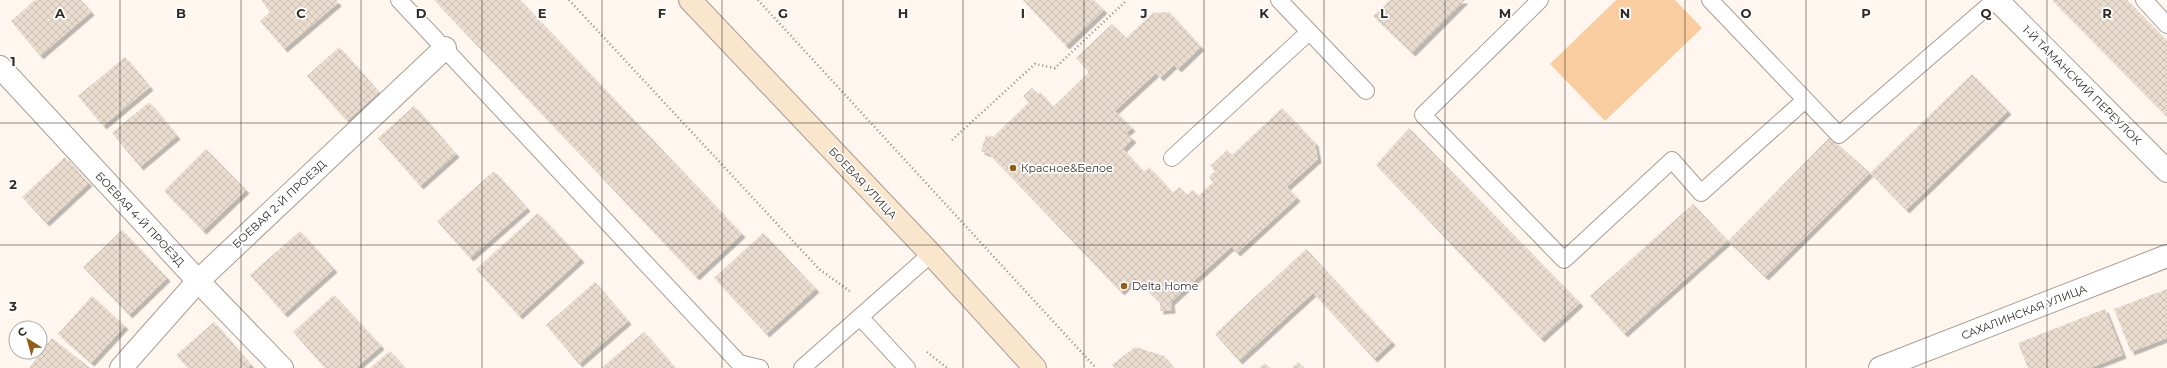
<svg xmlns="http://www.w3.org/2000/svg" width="2167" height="368" viewBox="0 0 2167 368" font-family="Montserrat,sans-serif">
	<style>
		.pitch { fill: #f9cd9f }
		.building { fill: url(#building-cross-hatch); filter: url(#shadow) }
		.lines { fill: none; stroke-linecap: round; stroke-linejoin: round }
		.service-casing { stroke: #a99d90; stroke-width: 18 }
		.minor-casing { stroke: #a99d90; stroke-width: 24 }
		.secondary-casing { stroke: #a99d90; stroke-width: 24 }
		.path { stroke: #908a83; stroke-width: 2.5; stroke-dasharray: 1 3; stroke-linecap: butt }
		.service { stroke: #fff; stroke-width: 16 }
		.minor { stroke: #fff; stroke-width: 22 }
		.secondary { stroke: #fae5cd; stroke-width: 22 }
		.grid { fill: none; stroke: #302b26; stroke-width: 1; stroke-opacity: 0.55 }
		.poi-dot { fill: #945d15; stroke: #fff; stroke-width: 1.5 }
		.labels { text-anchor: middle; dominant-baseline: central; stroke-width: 3.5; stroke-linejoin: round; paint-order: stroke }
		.street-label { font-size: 11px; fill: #302b26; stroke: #fff }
		.poi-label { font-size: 11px; fill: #302b26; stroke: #fff; text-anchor: start }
		.grid-label { font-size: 13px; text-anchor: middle; font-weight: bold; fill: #302b26; stroke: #fff; stroke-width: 3.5; stroke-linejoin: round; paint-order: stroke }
	</style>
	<defs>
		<pattern id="building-cross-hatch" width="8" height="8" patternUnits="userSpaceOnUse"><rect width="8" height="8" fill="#eaddcf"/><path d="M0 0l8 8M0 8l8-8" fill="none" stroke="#c9beb2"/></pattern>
		<filter id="shadow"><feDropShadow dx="3.5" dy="3.5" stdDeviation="0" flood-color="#0004"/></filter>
	</defs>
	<rect width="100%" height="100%" fill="#fff7ef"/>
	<polygon class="pitch" points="1616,0 1675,0 1702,28 1605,121 1550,64"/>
	<g class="building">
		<polygon points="35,0 81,0 91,12 40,56 11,21"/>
		<polygon points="261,0 336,0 338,3 284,49 260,21 270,12"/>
		<polygon points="434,0 520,0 742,234 696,277"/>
		<polygon points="1023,0 1094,0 1104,10 1066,46"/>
		<polygon points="1390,0 1465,0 1412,53 1373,16"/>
		<polygon points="2052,0 2127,0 2167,41 2167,115 2166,116"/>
		<polygon points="1169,12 1201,47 1178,69 1174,65 1160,78 1156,73 1115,111 1132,128 1126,133 1133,139 1123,149 1144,172 1149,167 1173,193 1179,187 1187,195 1193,190 1198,196 1213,182 1209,177 1215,171 1210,166 1227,150 1232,155 1282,108 1315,143 1318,159 1287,187 1297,198 1237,253 1231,247 1171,302 1172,310 1160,311 1160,303 1135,278 1121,292 989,154 981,151 986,135 993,137 1029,102 1023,96 1032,88 1038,94 1040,92 1053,107 1089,72 1076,58 1112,24 1126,38 1153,13"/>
		<polygon points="339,47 379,92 347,121 307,76"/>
		<polygon points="125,57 150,87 103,126 78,96"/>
		<polygon points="1972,74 2008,111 1906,210 1870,173"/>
		<polygon points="149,102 177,136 140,167 112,133"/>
		<polygon points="414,106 456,154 420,186 378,138"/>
		<polygon points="1409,128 1580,303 1541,339 1376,165"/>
		<polygon points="1830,137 1870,173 1765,277 1728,241"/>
		<polygon points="206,149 246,190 203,231 164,191"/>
		<polygon points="65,157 89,183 46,223 22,197"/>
		<polygon points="494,171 527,208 470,258 437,221"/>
		<polygon points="1693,204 1728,241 1624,334 1590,296"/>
		<polygon points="538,213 581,259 519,316 476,269"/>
		<polygon points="122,230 167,278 129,315 83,267"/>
		<polygon points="300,231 334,269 284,314 250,275"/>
		<polygon points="763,233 816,289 766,334 714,278"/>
		<polygon points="1306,249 1392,342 1374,359 1313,293 1239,361 1215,334"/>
		<polygon points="595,282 628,321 579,364 546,325"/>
		<polygon points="2167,289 2167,338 2131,352 2114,309"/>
		<polygon points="334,295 381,346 356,368 325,368 293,332"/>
		<polygon points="92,296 125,326 91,363 58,334"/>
		<polygon points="2105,309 2123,355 2090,368 2028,368 2018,343"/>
		<polygon points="214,322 251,365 248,368 188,368 176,355"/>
		<polygon points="644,332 675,368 601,368"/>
		<polygon points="52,338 90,368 29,368"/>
		<polygon points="1135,347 1164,356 1174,368 1114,368 1112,365"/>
		<polygon points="390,351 405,368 370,368"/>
		<polygon points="1298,362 1304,368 1292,368"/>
		<polygon points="1265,363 1269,368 1259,368"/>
	</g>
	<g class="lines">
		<g class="service-casing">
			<g id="service">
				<polyline points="399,0 739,363 760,368"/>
				<polyline points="1279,0 1366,91"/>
				<polyline points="1540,0 1423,115 1564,260 1672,160 1701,193 1805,100"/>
				<polyline points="1710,0 1839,135 1995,0"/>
				<polyline points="2144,0 2167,25"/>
				<polyline points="1172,158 1309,32"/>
				<polyline points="860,317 907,368"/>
				<polyline points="802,368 931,254"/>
			</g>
		</g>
		<g class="minor-casing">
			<g id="minor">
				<polyline points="1997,0 2167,171"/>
				<polyline points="0,67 198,281 282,368"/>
				<polyline points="121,368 198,281 445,48"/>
				<polyline points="1880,368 2167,256"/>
			</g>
		</g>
		<g class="secondary-casing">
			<polyline id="secondary" points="690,0 931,254 1035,368"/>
		</g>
		<g class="path">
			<polyline points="569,0 819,269 851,292"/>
			<polyline points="758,0 1096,368"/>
			<polyline points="952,140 1035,64 1055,68 1127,0"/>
			<polyline points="927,352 947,368"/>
		</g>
		<use href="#service" class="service"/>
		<use href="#minor" class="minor"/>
		<use href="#secondary" class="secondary"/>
	</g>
	<path class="grid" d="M120 0V368M241 0V368M361 0V368M482 0V368M602 0V368M722 0V368M843 0V368M963 0V368M1084 0V368M1204 0V368M1324 0V368M1445 0V368M1565 0V368M1685 0V368M1806 0V368M1926 0V368M2047 0V368M0 123H2167M0 245H2167"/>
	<g class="poi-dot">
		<circle cx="1013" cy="168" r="4"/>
		<circle cx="1124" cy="286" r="4"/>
	</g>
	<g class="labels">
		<g class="street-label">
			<text transform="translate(2082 85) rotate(45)">1-Й ТАМАНСКИЙ ПЕРЕУЛОК</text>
			<text transform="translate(863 183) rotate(47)">БОЕВАЯ УЛИЦА</text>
			<text transform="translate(279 204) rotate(-43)">БОЕВАЯ 2-Й ПРОЕЗД</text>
			<text transform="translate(140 219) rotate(47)">БОЕВАЯ 4-Й ПРОЕЗД</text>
			<text transform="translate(2024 312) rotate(-21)">САХАЛИНСКАЯ УЛИЦА</text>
		</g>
		<g class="poi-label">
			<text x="1021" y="168">Красное&amp;Белое</text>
			<text x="1132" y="286">Delta Home</text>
		</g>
	</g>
	<g class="grid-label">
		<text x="60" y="18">A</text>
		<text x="181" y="18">B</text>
		<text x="301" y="18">C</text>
		<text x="421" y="18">D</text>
		<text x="542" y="18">E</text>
		<text x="662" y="18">F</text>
		<text x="783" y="18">G</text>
		<text x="903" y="18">H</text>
		<text x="1023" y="18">I</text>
		<text x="1144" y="18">J</text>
		<text x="1264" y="18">K</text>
		<text x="1384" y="18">L</text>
		<text x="1505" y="18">M</text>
		<text x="1625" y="18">N</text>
		<text x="1746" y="18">O</text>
		<text x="1866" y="18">P</text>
		<text x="1986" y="18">Q</text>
		<text x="2107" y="18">R</text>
		<text x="13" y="66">1</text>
		<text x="13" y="189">2</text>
		<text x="13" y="311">3</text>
	</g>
	<g transform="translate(28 340) rotate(323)"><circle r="19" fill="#ffffff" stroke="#acaaa8"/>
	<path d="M0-3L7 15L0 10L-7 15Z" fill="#945d15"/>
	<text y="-6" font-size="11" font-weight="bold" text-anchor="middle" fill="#302b26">С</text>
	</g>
</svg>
